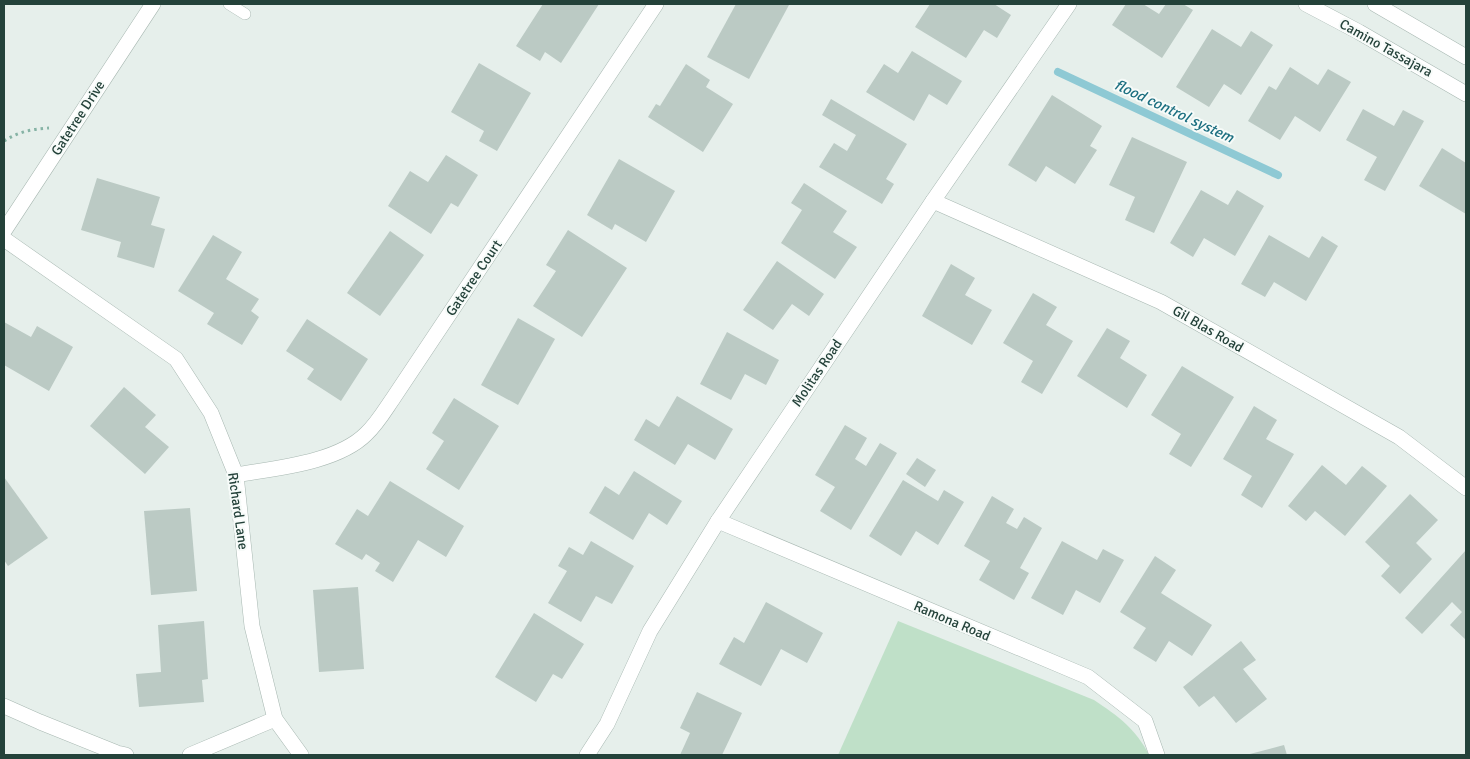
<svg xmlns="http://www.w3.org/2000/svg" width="1470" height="759" viewBox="0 0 1470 759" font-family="Signika,sans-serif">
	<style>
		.green { fill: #bfe0c8 }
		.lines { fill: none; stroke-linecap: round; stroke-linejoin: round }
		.stream { stroke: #8ec9d4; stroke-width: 8 }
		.building { fill: #bbcac4 }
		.service-casing { stroke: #a8b8b2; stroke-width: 12 }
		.minor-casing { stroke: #a8b8b2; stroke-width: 16 }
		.tertiary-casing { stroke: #a8b8b2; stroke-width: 16 }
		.path { stroke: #86b3a5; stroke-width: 3; stroke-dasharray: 2.5 4; stroke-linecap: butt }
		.service { stroke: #fff; stroke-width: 11 }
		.minor { stroke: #fff; stroke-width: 15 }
		.tertiary { stroke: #fff; stroke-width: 15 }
		.labels { text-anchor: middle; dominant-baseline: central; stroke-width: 4; stroke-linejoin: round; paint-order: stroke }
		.street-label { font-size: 14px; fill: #24423a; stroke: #f7fbf9 }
		.water-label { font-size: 15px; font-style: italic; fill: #1c6f80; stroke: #f7fbf9 }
	</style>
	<rect width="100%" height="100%" fill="#e6efeb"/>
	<path class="green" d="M898 621 1094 700C1118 716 1136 729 1149 755H838Z"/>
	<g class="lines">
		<polyline class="stream" points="1058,72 1278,175"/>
	</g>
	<g class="building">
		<polygon points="543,4 599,4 561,63 545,52 540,61 516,46"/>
		<polygon points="736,4 786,4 789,5 749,79 707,57"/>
		<polygon points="930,4 994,4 1011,15 997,38 984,30 966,58 915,27"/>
		<polygon points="1126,4 1143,4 1159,14 1166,4 1183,4 1193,10 1162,58 1112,25"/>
		<polygon points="1212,29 1241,47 1251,31 1273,45 1241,95 1224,84 1209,107 1176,87"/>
		<polygon points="912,51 962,81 947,105 929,94 914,121 866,92 884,64 898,73"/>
		<polygon points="479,63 531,93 497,151 479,141 484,131 451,112"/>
		<polygon points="686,64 710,80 706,87 733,104 703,152 648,117 656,104 660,106"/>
		<polygon points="1290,67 1318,85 1328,69 1351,82 1320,132 1295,116 1280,140 1248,121 1269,86 1276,90"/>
		<polygon points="1052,95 1102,126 1090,146 1097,150 1075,184 1046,166 1036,182 1008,165"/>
		<polygon points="831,99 907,144 886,179 894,184 882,204 819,167 834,143 847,151 856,135 822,115"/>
		<polygon points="1363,109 1394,126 1403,110 1424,121 1385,191 1364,180 1377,157 1346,140"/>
		<polygon points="1132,137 1187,162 1154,233 1125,220 1135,197 1109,185"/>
		<polygon points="1442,148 1466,163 1466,214 1419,186"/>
		<polygon points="446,155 478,175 458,207 451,203 431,234 388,206 410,171 428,182"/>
		<polygon points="619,159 675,191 646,242 615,224 612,230 587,215"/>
		<polygon points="97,178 160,197 151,225 165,229 154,268 117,257 121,242 81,230"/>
		<polygon points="804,183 847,211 833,232 857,247 835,279 781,243 802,210 791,203"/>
		<polygon points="1201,190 1228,205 1237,190 1264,206 1235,256 1204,238 1193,257 1170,243"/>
		<polygon points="568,230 627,268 582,337 533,306 556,271 546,265"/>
		<polygon points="390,231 424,255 380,316 347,293"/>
		<polygon points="213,235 242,252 226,279 259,299 251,311 259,317 242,345 207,324 214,313 178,291"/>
		<polygon points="1269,235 1309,258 1322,236 1338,246 1306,301 1274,282 1265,297 1241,284"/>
		<polygon points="777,261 824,294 809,316 792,304 773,330 743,310"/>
		<polygon points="951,264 975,278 965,295 992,310 972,345 922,316"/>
		<polygon points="1033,293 1057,307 1046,325 1073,341 1042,394 1021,382 1033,361 1003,343"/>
		<polygon points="518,318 555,339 518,405 481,385"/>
		<polygon points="307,319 368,359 341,401 307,379 314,369 286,351"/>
		<polygon points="4,322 31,337 37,326 73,347 49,391 4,365"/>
		<polygon points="1107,328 1130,341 1120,358 1147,375 1127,408 1077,376"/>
		<polygon points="727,332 779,360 766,385 745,374 731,400 700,384"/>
		<polygon points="1182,366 1234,397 1191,467 1169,454 1181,434 1151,415"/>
		<polygon points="124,387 156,415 145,427 169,447 145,474 90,426"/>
		<polygon points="677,396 733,429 715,460 688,444 675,465 634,440 646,419 659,427"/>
		<polygon points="454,398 499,426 459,490 426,469 444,441 432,433"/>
		<polygon points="1254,406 1277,420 1266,439 1294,454 1262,508 1241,495 1252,476 1223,459"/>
		<polygon points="845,425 867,438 855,459 866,466 880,443 897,453 851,530 820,511 835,487 815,475"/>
		<polygon points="917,458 936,470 925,487 906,474"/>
		<polygon points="1322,465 1346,485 1362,466 1387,486 1345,536 1315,511 1306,521 1288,506"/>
		<polygon points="634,471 682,501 667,525 649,513 633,540 589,513 605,486 619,495"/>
		<polygon points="4,477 48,538 8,566 4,560"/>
		<polygon points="903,480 938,501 944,490 964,502 938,545 916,531 901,556 869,536"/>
		<polygon points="390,481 464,526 446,557 418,540 393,582 375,571 380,563 366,554 362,560 335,544 357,509 368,516"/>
		<polygon points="1410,494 1438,520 1416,543 1432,559 1400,594 1381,576 1390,566 1365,542"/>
		<polygon points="992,496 1014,509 1006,523 1017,529 1024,517 1042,528 1020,568 1029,573 1014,600 979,580 990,561 964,546"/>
		<polygon points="190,508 197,591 151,595 144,511"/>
		<polygon points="591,541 634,566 612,604 596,596 581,622 548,603 567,571 558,566 569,547 583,555"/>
		<polygon points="1062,541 1097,560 1103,549 1124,560 1100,603 1076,590 1063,615 1031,598"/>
		<polygon points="1466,550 1466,637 1465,639 1450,625 1462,612 1452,602 1422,634 1405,618"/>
		<polygon points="1155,556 1176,570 1161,593 1212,625 1192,656 1169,641 1156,662 1133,648 1146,628 1120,612"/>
		<polygon points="358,587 364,669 319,672 313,590"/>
		<polygon points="766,602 823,633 807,663 781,649 761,686 719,664 734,637 744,643"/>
		<polygon points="534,613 584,644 562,679 553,674 536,702 495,677"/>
		<polygon points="204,621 208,679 202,680 204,702 139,707 136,674 161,672 158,625"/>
		<polygon points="1241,641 1256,660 1243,669 1267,699 1236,723 1214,696 1199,707 1183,687"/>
		<polygon points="697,692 742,713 722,755 680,755 690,733 680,728"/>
		<polygon points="1284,745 1287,755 1246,755"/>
	</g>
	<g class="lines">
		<g class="service-casing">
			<polyline id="service" points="229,4 245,14"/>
		</g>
		<g class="minor-casing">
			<g id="minor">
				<polyline points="1306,4 1359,32 1466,94"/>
				<polyline points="933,201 1161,302 1399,437 1466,488"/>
				<polyline points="4,231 153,4"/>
				<polyline points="4,239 176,359 211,413 236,475 252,626 275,719 301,755"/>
				<path d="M236 475C275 468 337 463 366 434 377 424 385 410 394 397L656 4"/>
				<polyline points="718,521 1088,677 1145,721 1157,755"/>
				<polyline points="4,706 40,722 117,753 126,755"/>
				<polyline points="190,755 275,719"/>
				<polyline points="587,755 607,724 650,631 718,521 933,201 1069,4"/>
			</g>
		</g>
		<g class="tertiary-casing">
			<polyline id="tertiary" points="1375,4 1466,57"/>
		</g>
		<path class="path" d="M4 141C18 132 32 129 49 128"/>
		<use href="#service" class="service"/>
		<use href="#minor" class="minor"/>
		<use href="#tertiary" class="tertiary"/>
	</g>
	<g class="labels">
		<g class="street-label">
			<text transform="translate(1386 48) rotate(29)">Camino Tassajara</text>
			<text transform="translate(78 118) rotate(-57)">Gatetree Drive</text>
			<text transform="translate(474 278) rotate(-56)">Gatetree Court</text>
			<text transform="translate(1208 329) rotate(30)">Gil Blas Road</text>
			<text transform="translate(817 373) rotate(-56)">Molitas Road</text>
			<text transform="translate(238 511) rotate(82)">Richard Lane</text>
			<text transform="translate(952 621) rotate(23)">Ramona Road</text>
		</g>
		<g class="water-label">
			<text transform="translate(1174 111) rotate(25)">flood control system</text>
		</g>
	</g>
	<rect width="1470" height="759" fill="none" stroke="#24423a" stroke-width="10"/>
</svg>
